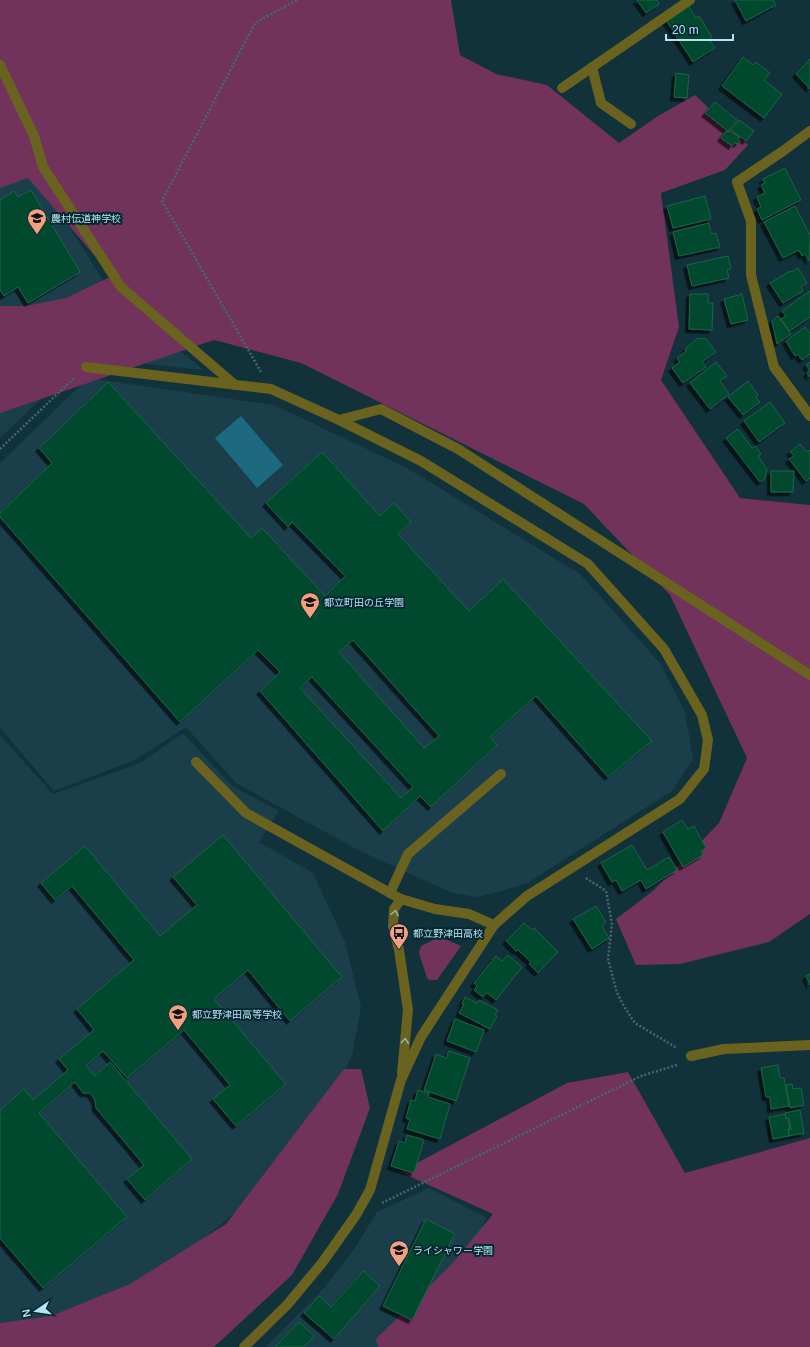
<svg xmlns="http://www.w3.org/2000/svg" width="810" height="1347" viewBox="0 0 810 1347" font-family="Helvetica,'Noto Sans JP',sans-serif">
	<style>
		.built { fill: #1a3f4b }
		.green { fill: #71335c }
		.water { fill: #1d697f }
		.building { fill: #00482f; stroke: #1e6346; fill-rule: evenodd; filter: url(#shadow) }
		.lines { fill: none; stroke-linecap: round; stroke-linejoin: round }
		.path { stroke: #446874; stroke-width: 2.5; stroke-dasharray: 2 2; stroke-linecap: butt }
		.minor { stroke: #6a621f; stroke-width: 10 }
		.oneway { stroke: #98b09f }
		.labels { text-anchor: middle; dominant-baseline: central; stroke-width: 4; stroke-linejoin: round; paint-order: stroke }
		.poi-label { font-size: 10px; fill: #b6e4f4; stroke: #052731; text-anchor: start }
	</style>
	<defs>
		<filter id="shadow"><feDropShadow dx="-3.5" dy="3.5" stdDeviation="0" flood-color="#0009"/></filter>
	</defs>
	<rect width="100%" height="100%" fill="#11313b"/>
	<g class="built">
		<polygon points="0,88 36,175 112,294 203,370 85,357 0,438"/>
		<polygon points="88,378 274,405 407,468 580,574 660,663 685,712 693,759 672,791 529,882 502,891 477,897 452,893 358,850 236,783 186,727 135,760 54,791 0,728 0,463"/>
		<polygon points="183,733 232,786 279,811 259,842 313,873 345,942 361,1007 352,1056 301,1157 109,1318 11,1347 0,1347 0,735 53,794 140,763"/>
		<polygon points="429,1188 487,1218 413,1347 266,1347 325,1287 355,1248 377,1212"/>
	</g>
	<g class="green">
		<polygon points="0,0 451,0 460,55 496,74 547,85 619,143 658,116 695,95 748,145 725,170 661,193 679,327 661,380 740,498 810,505 810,914 769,942 680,964 636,965 616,919 654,890 719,823 747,758 670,595 584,504 301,363 214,340 0,413 0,306 26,306 66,298 112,276 28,178 0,188"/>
		<polygon points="437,938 442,938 461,946 437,980 429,980 427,978 419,953 421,946"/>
		<polygon points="344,1069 361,1069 370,1108 338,1194 292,1275 214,1347 0,1347 0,1323 51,1316 130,1284 226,1224"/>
		<polygon points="628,1072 685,1173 810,1138 810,1347 378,1347 376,1339 452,1264 493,1214 400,1172 567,1083"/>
	</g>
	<polygon class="water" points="241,416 283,465 257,488 215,438"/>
	<g class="building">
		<polygon points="637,0 657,0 659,4 646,13"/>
		<polygon points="735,0 773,0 776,5 746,21"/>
		<polygon points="688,5 696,18 699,16 712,37 709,39 715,48 693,62 666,20"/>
		<polygon points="743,57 753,65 756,62 770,73 764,80 782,94 764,118 722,86"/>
		<polygon points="810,59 810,89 796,74"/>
		<polygon points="676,73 689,75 687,98 674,97"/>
		<polygon points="715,102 737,120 728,131 705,113"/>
		<polygon points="739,120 754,131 746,141 731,130"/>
		<polygon points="726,131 729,132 730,131 739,137 738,139 740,141 737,144 735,142 732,146 721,138"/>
		<polygon points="785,168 801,200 762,220 757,209 761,207 757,197 765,193 761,185 765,183 763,179"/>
		<polygon points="31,190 80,272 28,303 18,287 4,296 0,290 0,200 14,191 18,197"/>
		<polygon points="705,196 711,219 673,228 667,206"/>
		<polygon points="795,206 810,235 809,261 805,254 802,256 799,250 783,258 764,222"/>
		<polygon points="709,223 711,234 716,233 720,247 679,256 673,232"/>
		<polygon points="728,256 731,269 727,270 729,278 692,286 687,265"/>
		<polygon points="798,268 807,283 801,287 803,291 783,303 770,283 790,271 791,272"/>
		<polygon points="810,291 810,317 790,331 781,319 786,316 782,311"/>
		<polygon points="690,294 708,294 708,303 713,303 712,330 689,329"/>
		<polygon points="742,294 748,320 731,324 724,299"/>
		<polygon points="778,316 791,334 777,344 772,321"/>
		<polygon points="805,327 810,333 810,354 802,360 798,354 795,356 786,341"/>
		<polygon points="698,338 706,339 716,352 702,362 706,367 683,383 672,368 680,362 677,358 686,351 685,349"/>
		<polygon points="716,362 727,376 720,381 729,394 710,409 690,383"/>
		<polygon points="810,362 810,377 807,373 810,370 806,365"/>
		<polygon points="748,381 758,395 756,397 760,402 743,415 728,397"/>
		<path d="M108 382 251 538 262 528 325 596 345 576 292 522 288 527 266 503 322 452 380 516 394 503 411 522 398 534 469 611 503 579 652 741 608 777 536 696 490 737 497 745 431 807 420 796 383 831 260 691 280 672 258 650 180 722 0 517V513L52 463 39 448ZM353 640 439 736 424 748 339 652ZM312 677 413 787 401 798 300 688Z"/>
		<polygon points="770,402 785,423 759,442 744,421"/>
		<polygon points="738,429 752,448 756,446 761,454 758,456 767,469 765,479 760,482 726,438"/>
		<polygon points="800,444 807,452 810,450 810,478 806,481 789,459 794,456 790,452"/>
		<polygon points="771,471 794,471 793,492 771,492"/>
		<polygon points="682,820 688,829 694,826 706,848 701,851 703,855 683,867 663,832"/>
		<polygon points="223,835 342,977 290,1021 248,970 214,999 286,1084 236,1126 213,1099 230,1085 184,1030 127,1078 103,1051 86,1066 95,1076 110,1062 192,1159 145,1200 127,1179 144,1165 96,1108 95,1100 90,1093 83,1093 75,1082 39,1113 127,1217 43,1288 0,1238 0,1110 24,1089 33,1100 68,1070 59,1059 94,1030 77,1009 134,960 72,886 55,900 41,883 85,846 160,936 197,905 173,877"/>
		<polygon points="632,845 647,870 669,857 677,870 646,889 641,880 622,891 616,880 612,882 601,863"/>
		<polygon points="596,906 606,922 602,926 609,938 592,949 573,919"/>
		<polygon points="524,923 532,930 534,928 558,952 538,973 529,964 531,962 518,950 516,951 506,941"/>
		<polygon points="508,955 522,967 496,1000 487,993 483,997 474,990 477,986 474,983 496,956 502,961"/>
		<polygon points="810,974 810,985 806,976"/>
		<polygon points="465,997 477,1003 479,1000 498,1010 495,1015 497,1016 490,1029 459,1013 464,1004 462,1004"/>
		<polygon points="455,1019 484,1030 476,1052 447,1041"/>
		<polygon points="449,1051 470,1058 456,1101 424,1090 436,1054 446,1058"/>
		<polygon points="778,1065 780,1078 784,1078 789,1106 771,1109 770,1097 766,1097 761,1068"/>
		<polygon points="792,1084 793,1089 801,1088 804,1105 790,1108 786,1085"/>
		<polygon points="418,1090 429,1093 428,1097 450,1104 440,1139 407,1129 410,1120 406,1118 411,1100 415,1101"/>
		<polygon points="800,1110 804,1133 789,1136 788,1130 791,1129 789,1118 786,1118 785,1113"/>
		<polygon points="785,1114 786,1119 788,1118 790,1129 788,1129 789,1136 773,1139 769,1117"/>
		<polygon points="407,1135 424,1140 414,1173 391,1166 399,1141 405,1143"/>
		<polygon points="426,1219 455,1234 412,1320 383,1306"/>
		<polygon points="363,1271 380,1286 334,1339 304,1313 319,1296 331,1307"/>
		<polygon points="299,1322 314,1336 304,1347 275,1347"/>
	</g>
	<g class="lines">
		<g class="path">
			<polyline points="261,372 162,201 255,23 297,0"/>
			<polyline points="0,449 74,378"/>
			<polyline points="586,878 606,891 612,924 608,959 617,993 625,1008 635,1023 677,1048"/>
			<polyline points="382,1203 641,1076 677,1065"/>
		</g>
		<g class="minor">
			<polyline points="0,65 34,136 43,167 121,287 235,385"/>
			<polyline points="592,67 601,103 631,124"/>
			<polyline points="562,88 690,0"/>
			<polyline points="810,131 783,151 737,182 751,221 751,275 774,367 810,416"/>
			<polyline points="86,367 271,389 339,420 421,461 588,564 664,649 702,715 708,740 704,769 680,799 527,896 494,925 421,1037 401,1080 370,1190 356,1215 322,1263 287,1305 244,1347"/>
			<polyline points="339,420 381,409 458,449 810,675"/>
			<polyline points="196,762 246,813 401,899"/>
			<polyline points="390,893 408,854 501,774"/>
			<polyline points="691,1056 724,1049 810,1045"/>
			<polyline points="402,1073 408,1010 399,950 393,926 394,909 401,899 435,909 469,914 494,925"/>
		</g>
	</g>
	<defs><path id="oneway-chevron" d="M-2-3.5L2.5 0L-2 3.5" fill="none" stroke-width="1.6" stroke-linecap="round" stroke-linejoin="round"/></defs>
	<g class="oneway">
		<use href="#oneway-chevron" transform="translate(395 913) rotate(-78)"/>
		<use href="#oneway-chevron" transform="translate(405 1041) rotate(-85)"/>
	</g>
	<defs>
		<g id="school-pin" transform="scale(1)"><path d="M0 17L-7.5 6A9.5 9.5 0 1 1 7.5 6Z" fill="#f2a080" stroke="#052731"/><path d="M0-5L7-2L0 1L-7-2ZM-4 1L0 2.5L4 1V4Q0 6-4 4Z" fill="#111"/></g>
		<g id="bus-pin" transform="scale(1)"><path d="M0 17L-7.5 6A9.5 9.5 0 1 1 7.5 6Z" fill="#f2a080" stroke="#052731"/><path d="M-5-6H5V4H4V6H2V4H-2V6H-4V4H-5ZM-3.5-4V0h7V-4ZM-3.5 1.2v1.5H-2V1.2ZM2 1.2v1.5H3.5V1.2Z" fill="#111"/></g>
	</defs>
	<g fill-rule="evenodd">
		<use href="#school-pin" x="37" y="218"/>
		<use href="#school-pin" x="310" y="602"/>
		<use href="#bus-pin" x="399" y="933"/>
		<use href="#school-pin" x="178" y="1014"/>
		<use href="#school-pin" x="399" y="1250"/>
	</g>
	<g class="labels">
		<g class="poi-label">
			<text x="51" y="218">農村伝道神学校</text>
			<text x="324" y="602">都立町田の丘学園</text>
			<text x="413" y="933">都立野津田高校</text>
			<text x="192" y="1014">都立野津田高等学校</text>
			<text x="413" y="1250">ライシャワー学園</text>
		</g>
	</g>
	<g transform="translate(36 1311) rotate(257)" stroke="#052731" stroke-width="3" paint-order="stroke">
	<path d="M0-3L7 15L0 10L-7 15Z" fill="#b6e4f4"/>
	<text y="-6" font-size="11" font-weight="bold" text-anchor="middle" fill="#b6e4f4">N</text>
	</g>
	<path d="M666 34v6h67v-6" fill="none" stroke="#b6e4f4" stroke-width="2"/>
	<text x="672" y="34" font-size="12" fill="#b6e4f4" stroke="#052731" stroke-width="3" paint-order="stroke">20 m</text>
</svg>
